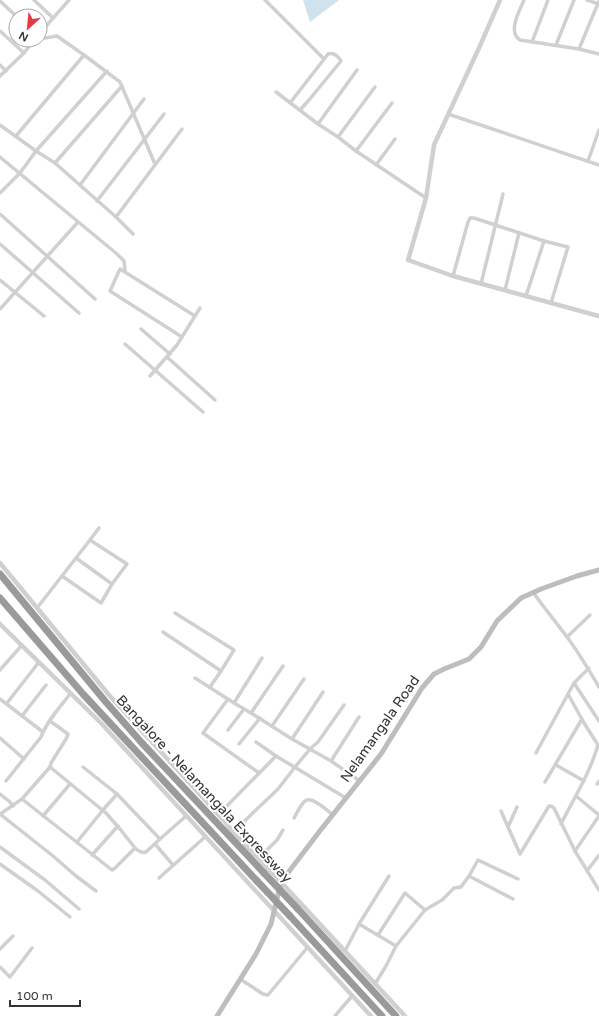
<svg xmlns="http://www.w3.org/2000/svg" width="599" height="1016" viewBox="0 0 599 1016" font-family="'Varela Round',sans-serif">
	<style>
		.water { fill: #cfe2ee }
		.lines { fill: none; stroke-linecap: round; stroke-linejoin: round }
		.minor { stroke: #d0d0d0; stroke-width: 3.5 }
		.tertiary { stroke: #d0d0d0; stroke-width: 4.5 }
		.secondary { stroke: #bdbdbd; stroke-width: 5 }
		.motorway { stroke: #9a9a9a; stroke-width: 7 }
		.motorway-bridge { stroke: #9a9a9a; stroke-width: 7 }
		.labels { text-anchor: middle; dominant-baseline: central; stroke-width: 4; stroke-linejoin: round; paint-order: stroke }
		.street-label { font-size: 14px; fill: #333; stroke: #fff }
	</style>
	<rect width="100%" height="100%" fill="#fff"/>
	<polygon class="water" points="303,0 339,0 310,22"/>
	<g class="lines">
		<g class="minor">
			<polyline points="34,0 53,18"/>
			<polyline points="265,0 324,59"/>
			<path d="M524 0C520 10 507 32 520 40L579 49 599 54"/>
			<polyline points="587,0 599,4"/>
			<polyline points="0,1 16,16"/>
			<polyline points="0,31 24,53"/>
			<polyline points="40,33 69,0"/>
			<polyline points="40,36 45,38 57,36 84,55 120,82 155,164"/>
			<polyline points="532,42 548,0"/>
			<polyline points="556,45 574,0"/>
			<polyline points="579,49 599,1"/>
			<polyline points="0,65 6,71"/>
			<polyline points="0,76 24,53 34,40"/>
			<polyline points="276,92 318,124 338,137 356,151 426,198"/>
			<path d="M290 103 328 54C334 52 338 56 341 61L309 100 300 110"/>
			<polyline points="448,114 599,165"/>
			<polyline points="318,124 357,70"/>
			<polyline points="0,125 36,151 55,163 116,217 133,234"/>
			<polyline points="16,136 84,55"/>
			<polyline points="338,137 375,87"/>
			<polyline points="356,151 392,103"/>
			<polyline points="0,157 117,254 124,261 125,271"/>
			<polyline points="588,161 599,130"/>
			<polyline points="55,163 122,86"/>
			<polyline points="376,165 395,139"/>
			<polyline points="80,185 144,99"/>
			<polyline points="0,193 20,173 36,151 107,71"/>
			<polyline points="97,201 164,114"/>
			<polyline points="0,214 95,299"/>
			<polyline points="116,217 182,129"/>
			<polyline points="0,244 79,313"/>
			<polyline points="453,276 468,222 470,218 474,218 544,241 568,247 551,303"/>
			<polyline points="0,280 44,316"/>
			<polyline points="481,284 503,194"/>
			<polyline points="505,290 519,233"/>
			<polyline points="526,296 544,241"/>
			<polyline points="0,309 78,222"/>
			<polyline points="141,329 170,354"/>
			<polyline points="182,337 110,291 120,269 195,316"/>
			<polyline points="125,344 203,412"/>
			<polyline points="167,357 215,400"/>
			<polyline points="150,376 177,345 200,308"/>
			<polyline points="90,540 99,528"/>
			<polyline points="62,576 101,603 112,584"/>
			<path d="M533 592C544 608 556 622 567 637 579 653 589 670 599 687"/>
			<polyline points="37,608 90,540 127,564 112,584 76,558"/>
			<polyline points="175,613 234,650 221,671"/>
			<polyline points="163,632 221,671 210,687"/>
			<polyline points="567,637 590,615"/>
			<polyline points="0,670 22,645"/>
			<polyline points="195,678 234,703 251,713 292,739 331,761 360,781"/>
			<polyline points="574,683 599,721"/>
			<polyline points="0,699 43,732"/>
			<polyline points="228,699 203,733 259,773"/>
			<polyline points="7,703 39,662"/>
			<polyline points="234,703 262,658"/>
			<polyline points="251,713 283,666"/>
			<polyline points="22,716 46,685"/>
			<polyline points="272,726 304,679"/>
			<polyline points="228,730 244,709"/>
			<polyline points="0,738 24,759"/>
			<polyline points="292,739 323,692"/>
			<polyline points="239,744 260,718"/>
			<polyline points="536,753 568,694"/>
			<polyline points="276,756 346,798"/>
			<polyline points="331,761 359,717"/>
			<polyline points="556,765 584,781"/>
			<polyline points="83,767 117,794 160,839 186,816"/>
			<path d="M6 781 41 737C47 721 60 707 70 694"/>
			<polyline points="545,782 582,719"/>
			<polyline points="597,784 599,781"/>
			<polyline points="0,794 10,802 13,806"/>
			<polyline points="576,796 599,815"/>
			<polyline points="22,799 112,870 115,868 135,848 120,829 106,813 50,767"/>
			<polyline points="501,811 520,854 549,806 551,806 554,808 575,851 599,890"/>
			<polyline points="0,814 22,799 50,767 51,763 66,739 68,734 50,721"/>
			<polyline points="0,814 53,856 76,876 96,891"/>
			<polyline points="218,815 276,756 256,742"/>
			<polyline points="43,816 70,784"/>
			<path d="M294 818C297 813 301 804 305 801 311 795 328 811 333 815"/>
			<path d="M561 824C574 798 590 773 598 745L584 723 568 694 574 683 589 668"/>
			<polyline points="508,827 517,807"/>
			<polyline points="233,832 278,789 295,767 310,749 318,742 344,705"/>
			<polyline points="77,842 103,810 117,794"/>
			<polyline points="155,844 173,865"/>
			<polyline points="0,847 45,880 79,909"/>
			<path d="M135 848C138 851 142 853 146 852L160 839"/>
			<polyline points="575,851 599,816"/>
			<polyline points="92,855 118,826"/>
			<polyline points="259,858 277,840 283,830"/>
			<polyline points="0,864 38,891 70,917"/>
			<polyline points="587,871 599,855"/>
			<polyline points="469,876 478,860 518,879"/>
			<polyline points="159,878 205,837"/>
			<polyline points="359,924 396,946"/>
			<polyline points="378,935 405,893 425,910"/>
			<polyline points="0,949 13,936"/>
			<polyline points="345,951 359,924 389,876"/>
			<polyline points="0,967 10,977 32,948"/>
			<polyline points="240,979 263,994 268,995 307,948"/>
			<polyline points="375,984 386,966 396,946 425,910 442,900 454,888 461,887 469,876 513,899"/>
			<polyline points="335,1016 352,996"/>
		</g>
		<g class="tertiary">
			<polyline points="500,0 479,48 434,145 426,198 408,260 453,276 599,316"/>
			<polyline points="0,563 109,695 226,823 233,832 281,882 405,1016"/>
			<polyline points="0,624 101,723 371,1016"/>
		</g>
		<polyline class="secondary" points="217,1016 256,954 271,924 281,882 319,832 381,754 422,688 434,674 444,669 469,659 481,647 497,621 521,598 541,589 577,576 599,570"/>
		<g class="motorway">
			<polyline points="0,574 105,701 141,742 264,873"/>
			<polyline points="0,598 83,694 257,881"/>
			<polyline points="298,909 396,1016"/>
			<polyline points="290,916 382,1016"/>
		</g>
		<g class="motorway-bridge">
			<polyline points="264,873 298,909"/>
			<polyline points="257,881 290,916"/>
		</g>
	</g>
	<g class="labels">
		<g class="street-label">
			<text transform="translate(380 729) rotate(-55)">Nelamangala Road</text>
			<text transform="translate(204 789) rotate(47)">Bangalore - Nelamangala Expressway</text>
		</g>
	</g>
	<g transform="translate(28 28) rotate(207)"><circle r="19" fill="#ffffff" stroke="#adadad"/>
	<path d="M0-3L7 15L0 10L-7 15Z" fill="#e63946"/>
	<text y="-6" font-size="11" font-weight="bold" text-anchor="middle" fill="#333333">N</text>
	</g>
	<path d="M10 1000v6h70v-6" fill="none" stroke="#333333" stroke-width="2"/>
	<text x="16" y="1000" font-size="12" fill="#333333" stroke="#ffffff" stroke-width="3" paint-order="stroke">100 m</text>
</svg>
